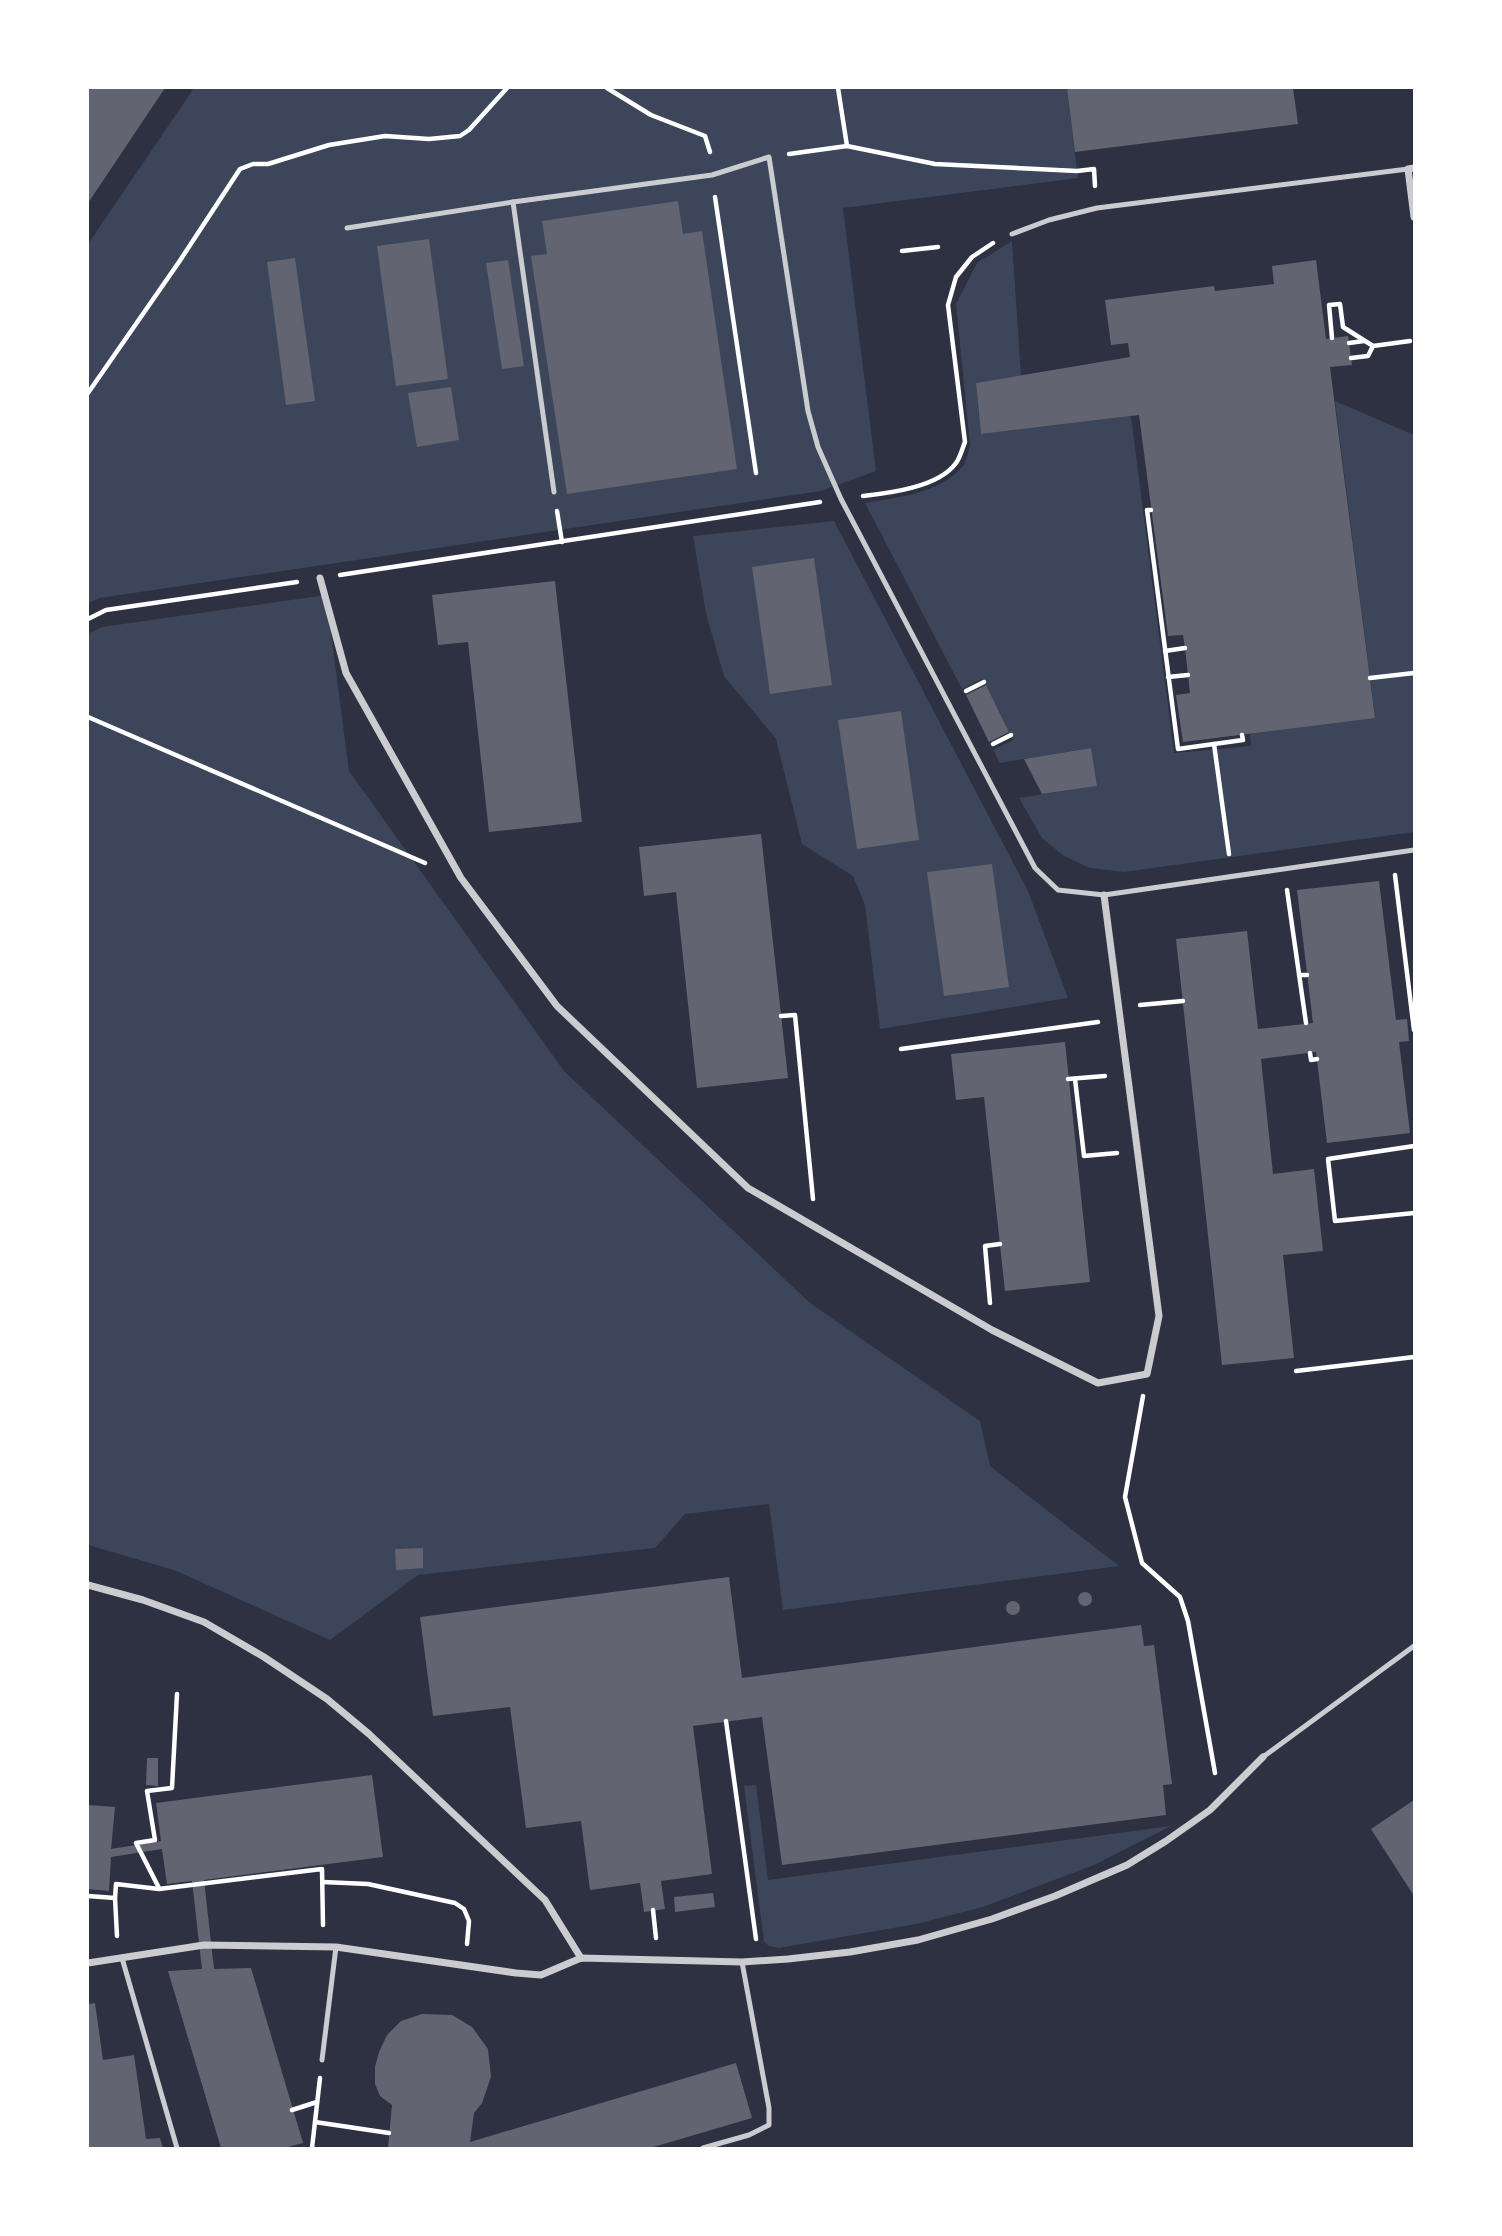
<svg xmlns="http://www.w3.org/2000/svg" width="1502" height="2236" viewBox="0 0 1502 2236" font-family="'PT Sans Narrow',sans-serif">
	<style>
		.green { fill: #3c4559 }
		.building { fill: #626471 }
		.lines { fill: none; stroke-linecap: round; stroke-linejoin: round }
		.path { stroke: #fff; stroke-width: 4.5 }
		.service { stroke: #caccd0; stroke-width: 5 }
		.minor { stroke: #caccd0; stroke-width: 7 }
	</style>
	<rect width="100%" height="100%" fill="#2d3142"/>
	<g class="green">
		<polygon points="194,88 1067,88 1078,178 843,208 876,471 821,491 100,598 88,603 88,244"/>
		<path d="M1012 241 1021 376 976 383 981 434 1131 416 1174 753 1251 746 1250 734 1375 717 1335 401 1414 435V832L1124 872 1090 868 1064 856 1042 838 1019 798 1096 786 1091 748 1000 763 993 750 1013 740 986 685 982 679 962 689 865 503C898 497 939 494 963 466 967 461 968 452 970 445L956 304 977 263Z"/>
		<polygon points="834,521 1028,891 1068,998 880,1029 865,905 853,876 802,844 776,739 724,676 706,614 693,536"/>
		<polygon points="326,595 349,771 564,1071 810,1303 980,1421 990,1466 1119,1566 783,1610 769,1504 685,1514 655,1548 418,1575 330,1640 174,1570 88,1545 88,634 102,627"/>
		<polygon points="756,1785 768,1880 1171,1826 1094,1865 983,1907 916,1924 779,1948 769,1946 764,1942 744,1786"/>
	</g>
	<g class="building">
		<polygon points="88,88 165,88 88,203"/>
		<polygon points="1067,88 1293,88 1298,124 1075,152"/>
		<polygon points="678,201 683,234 702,231 737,469 567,494 531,256 547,254 542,221"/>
		<polygon points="429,239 448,379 396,386 377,246"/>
		<polygon points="295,258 315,401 286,405 267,262"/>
		<polygon points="508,260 524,366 502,369 486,263"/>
		<polygon points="1316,260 1326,339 1348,336 1351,358 1352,365 1330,367 1375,718 1183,742 1176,695 1190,693 1185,648 1183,635 1168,636 1139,415 981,434 976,383 1130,357 1128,343 1111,345 1105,300 1214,286 1215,291 1274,284 1272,266"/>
		<polygon points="451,387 459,440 417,447 408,393"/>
		<polygon points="814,558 832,685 770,694 752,567"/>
		<polygon points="555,581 582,822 489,832 468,642 438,645 432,595"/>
		<polygon points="986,685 1009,732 989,742 966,695"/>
		<polygon points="901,711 919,840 857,849 838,720"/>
		<polygon points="1091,748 1097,786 1042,794 1024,759"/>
		<polygon points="761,834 788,1078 697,1088 676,892 644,896 639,847"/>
		<polygon points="992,864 1009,987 944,996 927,872"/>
		<polygon points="1379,881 1396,1020 1407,1019 1409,1041 1399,1042 1410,1133 1327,1143 1316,1052 1261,1059 1273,1174 1314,1169 1323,1251 1283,1255 1294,1358 1222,1365 1176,939 1247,931 1258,1029 1313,1023 1297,890"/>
		<polygon points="1065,1042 1090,1282 1005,1291 984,1097 956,1100 951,1054"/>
		<polygon points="423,1548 423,1568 396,1570 395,1549"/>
		<polygon points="729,1577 742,1678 1141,1625 1144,1646 1154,1645 1172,1784 1163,1785 1166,1815 782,1865 762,1717 693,1726 712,1874 661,1881 665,1909 644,1912 640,1883 590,1890 581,1821 526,1828 510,1707 433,1716 420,1617"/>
		<circle cx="1085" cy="1599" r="7"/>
		<circle cx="1013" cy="1608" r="7"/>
		<polygon points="147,1758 158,1758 158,1786 146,1785"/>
		<polygon points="372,1775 383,1857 204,1880 214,1969 251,1968 303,2143 284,2148 221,2148 168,1971 202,1969 192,1881 167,1884 162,1849 111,1857 109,1891 88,1889 88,1805 115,1807 111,1849 161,1841 156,1803"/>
		<polygon points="1414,1800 1414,1896 1371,1829"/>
		<polygon points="713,1893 715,1907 675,1912 674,1897"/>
		<polygon points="95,2003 103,2060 134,2055 146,2139 160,2138 163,2148 88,2148 88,2004"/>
		<polygon points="422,2014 452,2015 472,2027 488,2049 491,2077 482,2103 474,2113 470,2142 736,2063 752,2118 650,2148 388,2148 392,2105 380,2096 375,2084 375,2067 379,2052 387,2035 401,2021"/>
	</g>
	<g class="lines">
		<g class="path">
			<polyline points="607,88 651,115 705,136 710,152"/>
			<polyline points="847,146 935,164 1077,171 1094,169 1095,186"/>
			<polyline points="789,154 847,146 838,88"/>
			<polyline points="715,197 756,473"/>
			<polyline points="902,251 938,247"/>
			<polyline points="1332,338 1329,305 1340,304 1343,327 1373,346 1410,341"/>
			<polyline points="1349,343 1364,341"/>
			<polyline points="1351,358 1368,356 1373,346"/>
			<polyline points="88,393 179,262 240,169 253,164 268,164 329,145 385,136 429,139 460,136 469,130 507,88"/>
			<path d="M863 496C890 493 939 487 956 463 960 458 962 449 965 442L948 305 956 277 972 257 993 243"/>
			<polyline points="1151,510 1147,510 1178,749 1214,744"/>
			<polyline points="557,511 562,542"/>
			<polyline points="340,575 820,502"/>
			<polyline points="88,619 106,610 297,582"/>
			<polyline points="1165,651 1185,648"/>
			<polyline points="1168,677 1188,675"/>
			<polyline points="1370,678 1414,673"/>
			<polyline points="966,691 984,682"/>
			<polyline points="88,717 425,863"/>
			<polyline points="993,744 1011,735"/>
			<polyline points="1229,854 1214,744 1243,740 1242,735"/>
			<polyline points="1395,875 1414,1030"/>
			<polyline points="1287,890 1306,1023"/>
			<polyline points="1299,975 1307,975"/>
			<polyline points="1140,1005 1183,1001"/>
			<polyline points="781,1016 795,1015 813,1199"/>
			<polyline points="901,1049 1098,1022"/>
			<polyline points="1310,1053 1311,1060 1317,1059"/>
			<polyline points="1068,1079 1105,1076"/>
			<polyline points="1075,1079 1084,1156 1117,1153"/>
			<polyline points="1414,1146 1328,1159 1335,1221 1414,1213"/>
			<polyline points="990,1303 985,1246 1000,1244"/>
			<polyline points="1296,1371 1414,1357"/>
			<polyline points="1143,1396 1125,1497 1142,1563 1180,1597 1188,1621 1215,1773"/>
			<polyline points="726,1721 756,1939"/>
			<polyline points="323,1882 368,1884 455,1903 464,1909 469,1921 467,1944"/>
			<polyline points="159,1888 136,1843 155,1840 147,1791 172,1788 177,1694"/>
			<polyline points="88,1896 115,1898 116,1884 159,1889 322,1869 323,1925"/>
			<polyline points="115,1898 117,1936"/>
			<polyline points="653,1910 656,1938"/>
			<polyline points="292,2110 317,2102"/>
			<polyline points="315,2122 389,2133"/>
			<polyline points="312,2148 320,2078"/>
		</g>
		<g class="service">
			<polyline points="513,202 554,492"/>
			<polyline points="347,228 513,202 712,175 769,157 808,411 818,447 841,499 1035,868 1058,890 1104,895 1414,850"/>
			<polyline points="1012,234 1049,220 1097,208 1408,169"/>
			<polyline points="1263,1757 1414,1646"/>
			<polyline points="122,1958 177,2148"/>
			<polyline points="322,2060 336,1947"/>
			<polyline points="703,2148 749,2135 769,2125 769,2108 742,1962"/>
		</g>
		<g class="minor">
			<polyline points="1414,168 1408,169 1414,217"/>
			<polyline points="320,578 346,673 461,878 557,1006 748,1188 992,1330 1098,1383 1147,1374 1159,1316 1104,895"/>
			<polyline points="88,1585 143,1600 204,1622 264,1657 327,1699 369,1734 545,1900 581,1958"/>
			<polyline points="88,1963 204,1945 336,1947 516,1973 541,1975 581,1958 742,1962 788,1959 850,1952 918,1940 992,1919 1055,1896 1127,1865 1166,1841 1210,1810 1263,1757"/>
		</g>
	</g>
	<rect width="1502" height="2236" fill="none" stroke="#ffffff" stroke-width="178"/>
</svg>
